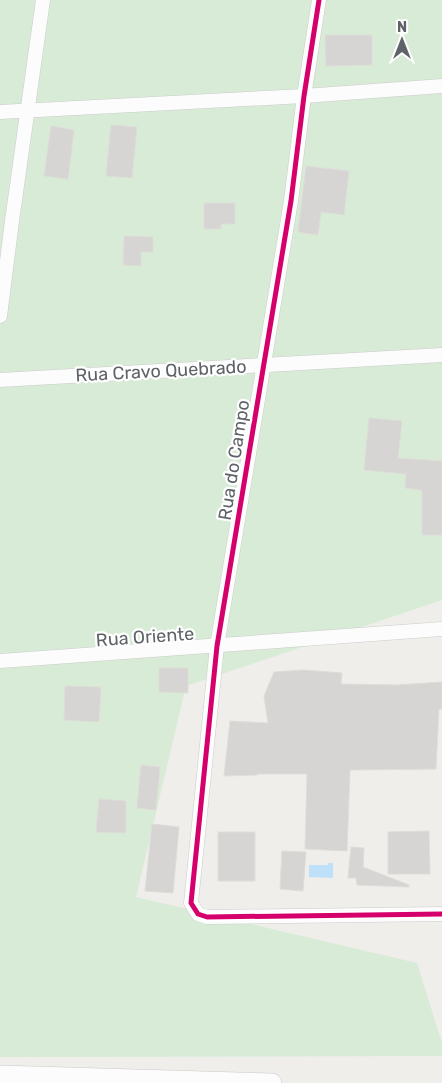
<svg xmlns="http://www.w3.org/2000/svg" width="442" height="1083" viewBox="0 0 442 1083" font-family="Rubik,sans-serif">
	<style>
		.green { fill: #d8ebd6 }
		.water { fill: #bfe0f9 }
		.building { fill: #d6d5d3; stroke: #deddd9 }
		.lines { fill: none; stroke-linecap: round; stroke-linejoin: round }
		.minor-casing { stroke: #cbcccc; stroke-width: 15 }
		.secondary-casing { stroke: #cacacb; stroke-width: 20 }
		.minor { stroke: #fdfcfc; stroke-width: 14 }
		.secondary { stroke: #fdfcfc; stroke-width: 19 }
		.cycleway-casing { stroke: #fff; stroke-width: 8 }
		.cycleway { stroke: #d6006c; stroke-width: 5 }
		.labels { text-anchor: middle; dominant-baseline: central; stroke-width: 4.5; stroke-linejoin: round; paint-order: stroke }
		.street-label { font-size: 18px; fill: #5f6368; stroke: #fff }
	</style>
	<rect width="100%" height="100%" fill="#efeeea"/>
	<polygon class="green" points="0,0 442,0 442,600 186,686 136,897 417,963 442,1043 442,1056 0,1057"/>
	<polygon class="water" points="328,863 333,863 333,878 309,877 309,865 328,865"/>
	<g class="building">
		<polygon points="325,35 372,35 372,65 326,66"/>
		<polygon points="111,125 137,127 132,178 106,176"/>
		<polygon points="51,126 74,130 68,179 44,176"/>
		<polygon points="306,166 349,171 344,215 321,212 318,235 298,232"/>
		<polygon points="204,203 235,203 235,224 221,224 221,229 204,229"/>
		<polygon points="124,236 153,237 153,252 141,252 141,266 123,265"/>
		<polygon points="369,418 402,421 398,458 442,461 442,535 422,535 422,490 405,488 406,474 364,470"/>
		<polygon points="159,668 188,668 188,693 159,692"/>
		<polygon points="303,670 342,673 341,684 396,685 442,682 442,709 439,709 436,769 350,770 347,851 305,849 307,774 257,774 257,775 224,776 230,721 268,723 264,696 274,672"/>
		<polygon points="65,686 101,687 99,722 64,720"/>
		<polygon points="141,765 160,767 156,810 137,808"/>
		<polygon points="99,799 126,801 126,833 96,832"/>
		<polygon points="152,824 179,827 173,893 145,891"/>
		<polygon points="429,831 430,874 388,874 388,832"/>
		<rect x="218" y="832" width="37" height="49"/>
		<polygon points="351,847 364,848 363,867 409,885 409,887 357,885 356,878 348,878"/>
		<polygon points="282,851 306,852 303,891 280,889"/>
	</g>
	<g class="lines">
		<g class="minor-casing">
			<g id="minor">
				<polyline points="319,0 304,96 291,201 217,646 191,903 198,914 207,917 442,914"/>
				<polyline points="0,112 304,96 442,86"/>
				<polyline points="0,316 12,221 43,0"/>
				<polyline points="0,380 442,355"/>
				<polyline points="0,661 442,629"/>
			</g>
		</g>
		<g class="secondary-casing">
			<polyline id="secondary" points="0,1075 272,1083"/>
		</g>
		<use href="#minor" class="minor"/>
		<use href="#secondary" class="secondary"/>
		<g class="cycleway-casing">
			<polyline id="cycleway" points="319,0 304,96 291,201 217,646 191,903 198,914 207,917 442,914"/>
		</g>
		<use href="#cycleway" class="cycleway"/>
	</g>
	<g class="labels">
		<g class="street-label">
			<text transform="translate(161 371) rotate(-3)">Rua Cravo Quebrado</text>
			<text transform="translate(234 460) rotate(-81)">Rua do Campo</text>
			<text transform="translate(145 637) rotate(-4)">Rua Oriente</text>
		</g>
	</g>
	<g transform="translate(402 40)" stroke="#ffffff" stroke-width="4" paint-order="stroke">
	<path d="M0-4L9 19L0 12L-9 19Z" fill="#5f6368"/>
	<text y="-8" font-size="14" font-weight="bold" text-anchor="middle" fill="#5f6368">N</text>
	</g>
</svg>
